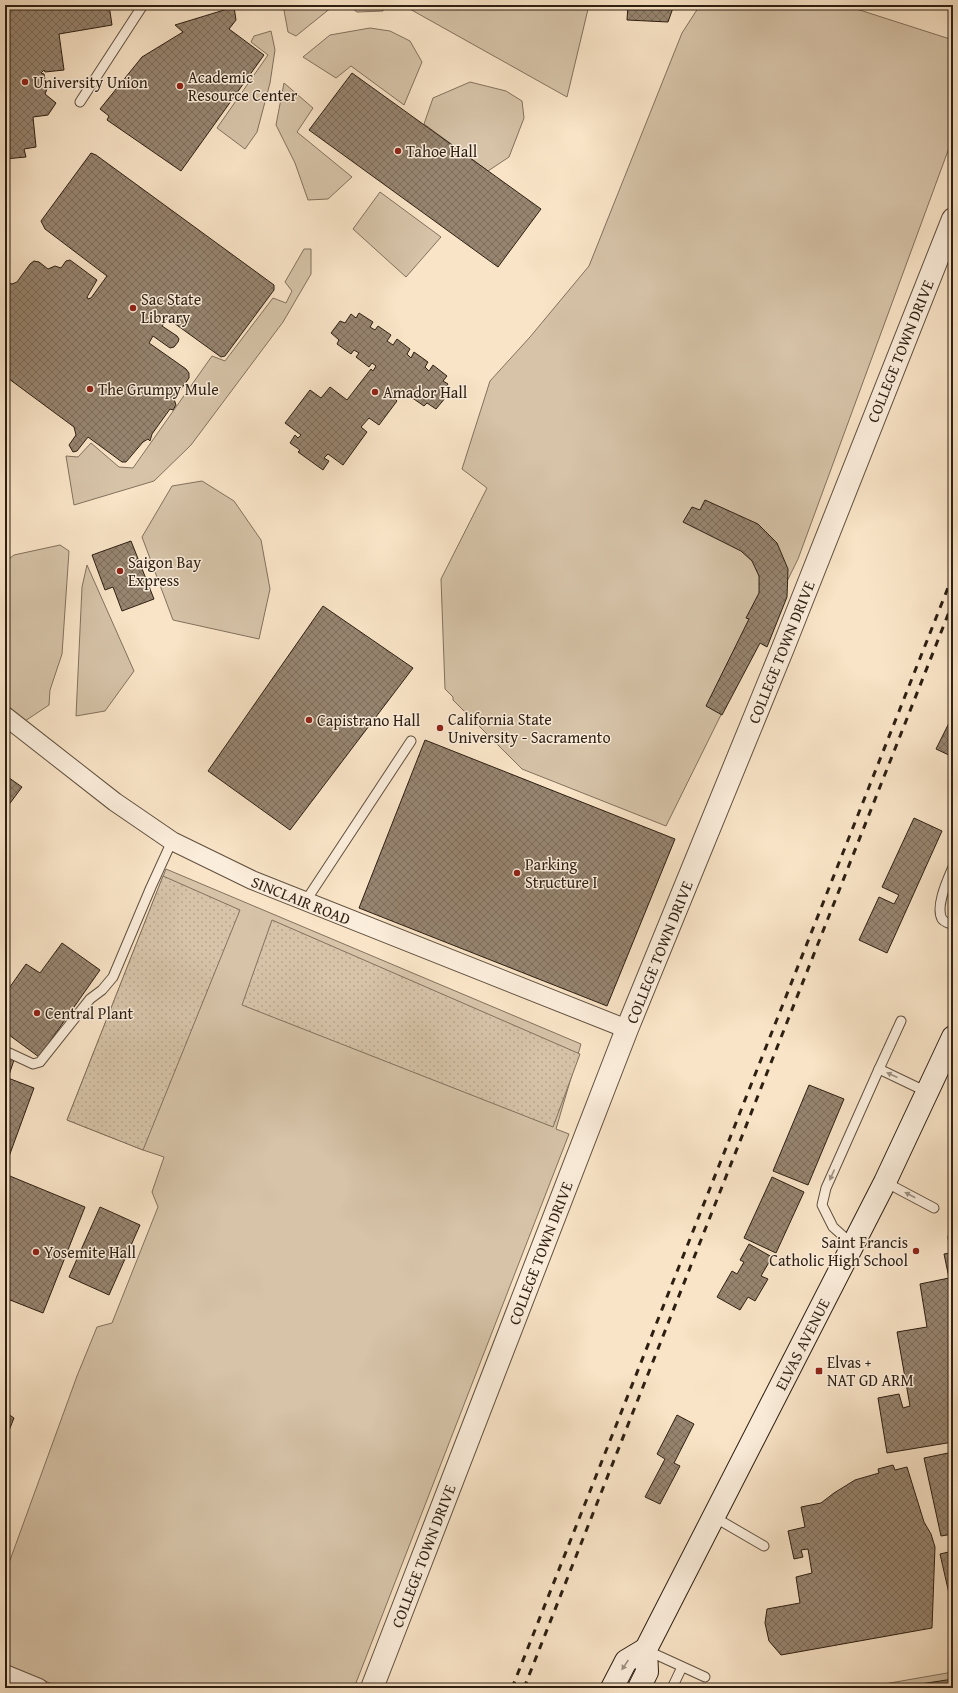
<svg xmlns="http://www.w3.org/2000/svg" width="958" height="1693" viewBox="0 0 958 1693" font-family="'Gentium Book Plus',serif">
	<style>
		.grass { fill: #d6c3a8; stroke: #82715d }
		.park { fill: url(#park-dots); stroke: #82715d }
		.building { fill: url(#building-cross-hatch); stroke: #2d1f12 }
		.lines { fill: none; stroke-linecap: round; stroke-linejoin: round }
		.service-casing { stroke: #60503f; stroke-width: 11 }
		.minor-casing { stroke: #60503f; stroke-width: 20 }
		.tertiary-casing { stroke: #60503f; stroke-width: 24 }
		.secondary-casing { stroke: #2d1f12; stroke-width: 24 }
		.service { stroke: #fbeddb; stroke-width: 9 }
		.minor { stroke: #fbeddb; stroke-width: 18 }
		.tertiary { stroke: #fbeddb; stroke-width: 22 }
		.secondary { stroke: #fbeddb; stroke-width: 22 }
		.rail { stroke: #2d1f12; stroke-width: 3; stroke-dasharray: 7 7; stroke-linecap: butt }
		.oneway { fill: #9e9081 }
		.poi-dot { fill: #8f2418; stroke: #fbeddb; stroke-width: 1.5 }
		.labels { text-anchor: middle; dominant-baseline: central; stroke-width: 3; stroke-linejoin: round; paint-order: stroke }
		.poi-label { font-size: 16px; fill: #2d1f12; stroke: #fbeddb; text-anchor: start }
		.street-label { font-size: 16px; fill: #2d1f12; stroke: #fbeddb }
	</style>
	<defs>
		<pattern id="park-dots" width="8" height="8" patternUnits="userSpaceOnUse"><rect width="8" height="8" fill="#d6c3a8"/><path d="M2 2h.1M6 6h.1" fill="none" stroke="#b8a790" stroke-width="1.8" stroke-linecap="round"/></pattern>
		<pattern id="building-cross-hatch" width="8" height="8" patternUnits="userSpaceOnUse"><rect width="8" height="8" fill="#978570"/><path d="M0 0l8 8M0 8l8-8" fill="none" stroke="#7c6c5b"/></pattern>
	</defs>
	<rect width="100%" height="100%" fill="#f9e4c7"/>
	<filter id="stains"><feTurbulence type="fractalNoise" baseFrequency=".005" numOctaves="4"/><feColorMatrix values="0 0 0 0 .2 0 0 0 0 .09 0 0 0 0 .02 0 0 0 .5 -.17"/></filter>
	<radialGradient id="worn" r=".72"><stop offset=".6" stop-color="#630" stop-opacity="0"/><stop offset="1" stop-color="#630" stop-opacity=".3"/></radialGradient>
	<g class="grass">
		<polygon points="283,5 332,5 332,7 296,36 288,32"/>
		<polygon points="352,5 385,5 383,11 357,12 353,9"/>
		<polygon points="404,5 589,5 567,97 408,8"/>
		<polygon points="700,5 844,5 953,40 953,137 798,559 666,826 522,769 453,700 453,697 445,689 441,579 487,488 462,469 490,381 530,337 589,266 682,33"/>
		<polygon points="370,28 390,31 410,41 422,62 404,105 351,66 336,78 303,57 330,35"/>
		<polygon points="271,31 275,50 270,83 257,132 245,149 217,128 268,55 251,42 254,36"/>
		<polygon points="470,82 506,91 522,101 524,118 509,157 488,171 424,124 433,98"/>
		<polygon points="284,83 313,108 297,132 352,177 328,199 308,200 295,163 276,125"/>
		<polygon points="380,192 441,237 406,277 353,229"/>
		<polygon points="304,249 311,249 311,274 283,322 191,445 154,481 74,505 66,456 78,457 91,443 119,467 133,468 212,356 225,361 273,298 286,303 292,291 285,282"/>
		<polygon points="202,481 234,501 261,540 270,589 259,639 173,620 142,537 172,486"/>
		<polygon points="60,545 69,551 62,654 50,690 49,705 25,721 5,704 5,562 14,555"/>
		<polygon points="87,565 134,671 105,711 76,716 82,587"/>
		<polygon points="166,869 581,1044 556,1129 569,1134 354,1688 63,1688 5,1666 5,1574 77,1376 97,1327 112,1323 158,1207 152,1192 164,1157 143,1150 67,1120"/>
		<polygon points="953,1672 953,1688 861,1688"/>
	</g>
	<g class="park">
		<polygon points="163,876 240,910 143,1150 67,1120"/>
		<polygon points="272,920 580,1054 553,1127 242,1005"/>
	</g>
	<g class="building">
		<polygon points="5,5 109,5 112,25 59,34 64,70 45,72 44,70 41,73 44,74 47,89 45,94 56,103 48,115 33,117 36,147 24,149 26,157 5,159"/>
		<polygon points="628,5 674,5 668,22 627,20"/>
		<polygon points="234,7 236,20 229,29 264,55 181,171 107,120 109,116 100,109 142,57 183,32 175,25"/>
		<polygon points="352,73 541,209 498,267 309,130"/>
		<polygon points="91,153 96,155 274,285 274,290 225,356 221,357 167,318 162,326 177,336 179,339 178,342 174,347 170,348 153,336 149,343 186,369 189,373 189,378 174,399 176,405 173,410 170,409 152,434 150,441 148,439 143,442 126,462 122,462 88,437 77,451 73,452 69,445 76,435 74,427 5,376 5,293 6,288 9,283 12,284 17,282 30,264 34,261 39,262 48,269 55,266 61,268 66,261 70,260 97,280 87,297 88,299 91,298 107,276 45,229 41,221"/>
		<polygon points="359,313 373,322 370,327 375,330 378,326 391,335 387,341 393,345 397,339 410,349 407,354 411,358 414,352 428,362 425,367 429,371 433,365 447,376 443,381 448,384 441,393 446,397 436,409 427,403 424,406 411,397 414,393 409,389 406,393 399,389 392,396 397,401 379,425 369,418 361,427 367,432 343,465 328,454 324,458 329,461 323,470 298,452 300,450 290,443 295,435 298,438 301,435 285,423 310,390 321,398 330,387 347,400 371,369 373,371 376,366 372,363 369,367 356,357 359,353 354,350 351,354 337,344 339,340 331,333 340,321 345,323 351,314 356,318"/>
		<polygon points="705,500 758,524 777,543 788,569 787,597 767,647 760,643 722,715 706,706 749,619 746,618 759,593 759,576 752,561 741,551 683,522 692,507 700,510"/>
		<polygon points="131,541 154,599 122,611 113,587 105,590 92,555"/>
		<polygon points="323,606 413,668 290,830 208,771"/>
		<polygon points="953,715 953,757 936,749"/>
		<polygon points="425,740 675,839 607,1006 359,908"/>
		<polygon points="5,775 22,787 5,810"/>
		<polygon points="914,818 942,831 887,953 859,940 879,897 894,904 899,895 882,887"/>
		<polygon points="62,943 100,970 39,1057 5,1032 5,994 26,964 40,973"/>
		<polygon points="5,1057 14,1060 8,1078 34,1088 7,1162 5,1161"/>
		<polygon points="809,1085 844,1099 808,1185 773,1171"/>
		<polygon points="5,1174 85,1207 43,1313 5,1298"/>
		<polygon points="772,1177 804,1192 776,1253 744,1238"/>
		<polygon points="100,1207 140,1225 109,1295 69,1277"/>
		<polygon points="953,1211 953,1442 887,1453 878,1398 899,1394 903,1408 910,1406 897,1332 927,1327 920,1284 949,1278 944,1254 950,1253 948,1237"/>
		<polygon points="749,1244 772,1257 761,1276 768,1279 755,1301 748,1297 740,1310 717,1297 732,1271 737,1274 744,1262 740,1260"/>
		<polygon points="5,1412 14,1418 6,1438 5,1437"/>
		<polygon points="677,1415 694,1424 674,1463 680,1466 660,1504 645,1497 665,1459 657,1454"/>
		<polygon points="953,1452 953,1534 941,1536 924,1458"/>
		<polygon points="893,1465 895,1470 907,1467 924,1522 931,1534 935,1547 932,1628 781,1655 769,1641 765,1623 767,1609 800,1603 796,1577 812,1573 808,1549 801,1550 803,1557 794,1559 788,1531 805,1527 801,1507 821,1503 834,1493 855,1480 879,1473 878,1469"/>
		<polygon points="953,1551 953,1611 940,1554"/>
		<polygon points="953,1679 953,1688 915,1688 914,1685"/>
	</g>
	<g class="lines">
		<g class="service-casing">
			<g id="service">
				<polyline points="80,102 143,5"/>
				<path d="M953 867C948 879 935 906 942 919 944 922 949 923 953 925"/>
				<polyline points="305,902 411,741"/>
				<polyline points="5,1051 33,1064 40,1062 90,999 102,990 113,977 151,887 172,841"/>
				<polyline points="879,1069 901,1021"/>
				<polyline points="885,1182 934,1208"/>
				<polyline points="853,1245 833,1227 822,1205 826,1188 879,1069 927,1092"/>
				<polyline points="714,1517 764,1546"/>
				<polyline points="646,1650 705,1677"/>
				<polyline points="672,1688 682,1667"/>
			</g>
		</g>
		<g class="minor-casing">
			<g id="minor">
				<polyline points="5,716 115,802 172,841 252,880 627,1029"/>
				<polyline points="5,1674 39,1688"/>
			</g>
		</g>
		<g class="tertiary-casing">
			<polyline id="tertiary" points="372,1688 627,1029 783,648 953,219"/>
		</g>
		<g class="secondary-casing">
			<g id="secondary">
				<polyline points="612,1688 626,1661 646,1649"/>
				<polyline points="639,1688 647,1672 646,1649 885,1182 953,1037"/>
			</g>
		</g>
		<use href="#service" class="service"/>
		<use href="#minor" class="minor"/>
		<use href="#tertiary" class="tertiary"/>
		<use href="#secondary" class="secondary"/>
		<g class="rail">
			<polyline points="512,1688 953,575"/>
			<polyline points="524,1688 953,602"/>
		</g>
	</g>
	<defs><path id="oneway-solid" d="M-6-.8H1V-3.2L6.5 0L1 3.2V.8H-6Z"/></defs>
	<g class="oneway">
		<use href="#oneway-solid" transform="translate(892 1075) rotate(-156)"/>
		<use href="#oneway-solid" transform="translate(832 1175) rotate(114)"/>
		<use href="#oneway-solid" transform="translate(910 1195) rotate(-152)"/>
		<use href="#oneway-solid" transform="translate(625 1665) rotate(124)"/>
	</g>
	<g class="poi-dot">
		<circle cx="25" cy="82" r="4"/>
		<circle cx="180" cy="86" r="4"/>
		<circle cx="398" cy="151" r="4"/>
		<circle cx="133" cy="308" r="4"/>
		<circle cx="90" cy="389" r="4"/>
		<circle cx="375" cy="392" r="4"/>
		<circle cx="120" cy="571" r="4"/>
		<circle cx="309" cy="720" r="4"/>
		<circle cx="440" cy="728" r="4"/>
		<circle cx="517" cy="873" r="4"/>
		<circle cx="37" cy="1013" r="4"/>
		<circle cx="916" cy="1251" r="4"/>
		<circle cx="36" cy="1252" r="4"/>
		<rect x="815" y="1367" width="8" height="8" rx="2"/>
	</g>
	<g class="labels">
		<g class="poi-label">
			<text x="188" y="77">Academic<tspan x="188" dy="18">Resource Center</tspan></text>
			<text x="33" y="82">University Union</text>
			<text x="406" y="151">Tahoe Hall</text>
			<text x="141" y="299">Sac State<tspan x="141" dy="18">Library</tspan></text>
			<text x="98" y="389">The Grumpy Mule</text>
			<text x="383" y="392">Amador Hall</text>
			<text x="128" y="562">Saigon Bay<tspan x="128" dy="18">Express</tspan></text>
			<text x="448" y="719">California State<tspan x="448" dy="18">University - Sacramento</tspan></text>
			<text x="317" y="720">Capistrano Hall</text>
			<text x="525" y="864">Parking<tspan x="525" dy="18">Structure I</tspan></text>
			<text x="45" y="1013">Central Plant</text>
			<text x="908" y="1242" text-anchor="end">Saint Francis<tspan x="908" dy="18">Catholic High School</tspan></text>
			<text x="44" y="1252">Yosemite Hall</text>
			<text x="827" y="1362">Elvas +<tspan x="827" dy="18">NAT GD ARM</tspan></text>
		</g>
		<g class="street-label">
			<text transform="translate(900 351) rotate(-68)">COLLEGE TOWN DRIVE</text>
			<text transform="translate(781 652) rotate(-68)">COLLEGE TOWN DRIVE</text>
			<text transform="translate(301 900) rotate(22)">SINCLAIR ROAD</text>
			<text transform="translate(659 952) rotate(-68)">COLLEGE TOWN DRIVE</text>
			<text transform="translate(540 1253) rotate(-69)">COLLEGE TOWN DRIVE</text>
			<text transform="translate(802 1344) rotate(-63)">ELVAS AVENUE</text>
			<text transform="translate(423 1556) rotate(-69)">COLLEGE TOWN DRIVE</text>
		</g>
	</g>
	<rect width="958" height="1693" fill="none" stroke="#f9e4c7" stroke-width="20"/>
	<rect x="6" y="6" width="946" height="1681" fill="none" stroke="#2d1f12" stroke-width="2"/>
	<rect x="10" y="10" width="938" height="1673" fill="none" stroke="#2d1f12"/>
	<rect width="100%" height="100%" filter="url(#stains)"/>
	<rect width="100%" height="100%" fill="url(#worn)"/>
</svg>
